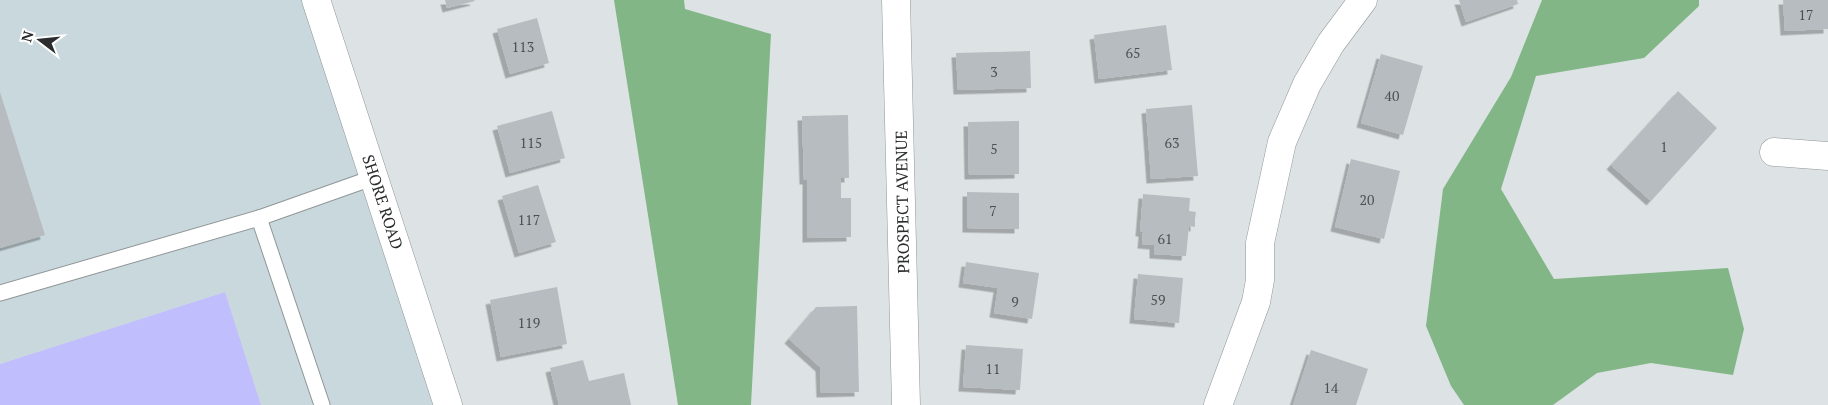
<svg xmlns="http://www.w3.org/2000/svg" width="1828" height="405" viewBox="0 0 1828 405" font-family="'PT Serif',serif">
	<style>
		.built { fill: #c9d8dd }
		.forest { fill: #82b687 }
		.water { fill: #c0befc }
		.building { fill: #b7bcc0; filter: url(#shadow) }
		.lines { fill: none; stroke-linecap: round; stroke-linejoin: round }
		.lane-casing { stroke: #909698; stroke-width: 17 }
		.street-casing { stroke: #909698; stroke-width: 29 }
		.secondary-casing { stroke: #909698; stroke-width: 29 }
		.lane { stroke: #fff; stroke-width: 15 }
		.street { stroke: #fff; stroke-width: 28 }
		.secondary { stroke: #fff; stroke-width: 28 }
		.labels { text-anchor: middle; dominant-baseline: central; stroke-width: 4.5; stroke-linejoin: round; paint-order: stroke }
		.number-label { font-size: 14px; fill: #4d5052 }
		.street-label { font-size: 16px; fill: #2a2c2d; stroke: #fff }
	</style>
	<defs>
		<filter id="shadow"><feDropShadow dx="-4.5" dy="4.5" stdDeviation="0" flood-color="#0004"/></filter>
	</defs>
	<rect width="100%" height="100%" fill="#dde3e5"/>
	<polygon class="built" points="0,0 322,0 449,405 261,405 225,292 0,364"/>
	<g class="forest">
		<polygon points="614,0 684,0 685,9 771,34 751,405 678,405"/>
		<polygon points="1542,0 1699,0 1699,6 1644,58 1536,76 1501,189 1554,279 1728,268 1744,329 1733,375 1651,363 1597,373 1553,405 1464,405 1451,386 1426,326 1443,189 1511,77"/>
	</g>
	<polygon class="water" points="225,292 261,405 0,405 0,364"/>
	<g class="building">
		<polygon points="445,0 474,0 475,1 447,8"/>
		<polygon points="1459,0 1517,0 1518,4 1466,22"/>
		<polygon points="1783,0 1828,0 1828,29 1785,31"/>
		<polygon points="537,18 549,63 510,74 497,29"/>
		<polygon points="1166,25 1172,70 1099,79 1094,35"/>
		<polygon points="1030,51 1031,88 958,90 956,53"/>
		<polygon points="1381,54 1423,66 1403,135 1361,123"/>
		<polygon points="1678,91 1717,128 1651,201 1611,165"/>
		<polygon points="0,92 45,235 0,248"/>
		<polygon points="1192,105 1198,176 1151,179 1146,109"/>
		<polygon points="552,111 565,158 510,173 497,126"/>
		<polygon points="848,115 849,178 841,178 841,198 851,198 851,237 807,238 807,180 804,180 802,116"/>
		<polygon points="1019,121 1019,174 969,175 968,122"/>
		<polygon points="1351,159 1400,171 1384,239 1335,227"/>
		<polygon points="538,185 556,242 519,253 502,196"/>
		<polygon points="967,192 1019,193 1019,229 967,228"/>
		<polygon points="1143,194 1190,198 1189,211 1196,212 1195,219 1195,227 1189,226 1186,256 1154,254 1154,245 1142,244 1143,232 1140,232"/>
		<polygon points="966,262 1039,273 1032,319 994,313 998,288 963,283"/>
		<polygon points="1138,274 1183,278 1179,323 1134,319"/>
		<polygon points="557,287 567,344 501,357 490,300"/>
		<polygon points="857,306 859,392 821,393 820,367 789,339 816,307"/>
		<polygon points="966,345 1023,349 1020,390 963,387"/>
		<polygon points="1311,350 1368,369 1356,405 1293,405"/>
		<polygon points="583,360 589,381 624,373 631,405 559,405 550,368"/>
	</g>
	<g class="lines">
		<g class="lane-casing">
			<g id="lane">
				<polyline points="259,218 375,177"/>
				<polyline points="0,293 259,218 322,405"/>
			</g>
		</g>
		<g class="street-casing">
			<g id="street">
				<polyline points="1774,152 1828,156"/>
				<polyline points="1218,405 1256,302 1260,280 1260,243 1282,142 1307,84 1331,43 1363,0"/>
			</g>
		</g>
		<g class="secondary-casing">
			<g id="secondary">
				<polyline points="316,0 448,405"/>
				<polyline points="896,0 906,405"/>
			</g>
		</g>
		<use href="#lane" class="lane"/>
		<use href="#street" class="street"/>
		<use href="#secondary" class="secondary"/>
	</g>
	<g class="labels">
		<g class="number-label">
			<text x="1806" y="14">17</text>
			<text x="523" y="46">113</text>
			<text x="1133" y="52">65</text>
			<text x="994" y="71">3</text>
			<text x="1392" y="95">40</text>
			<text x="531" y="142">115</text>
			<text x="1172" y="142">63</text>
			<text x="1664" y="146">1</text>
			<text x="994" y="148">5</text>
			<text x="1367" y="199">20</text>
			<text x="993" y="210">7</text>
			<text x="529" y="219">117</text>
			<text x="1165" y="238">61</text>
			<text x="1158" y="299">59</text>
			<text x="1015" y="301">9</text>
			<text x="529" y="322">119</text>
			<text x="993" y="368">11</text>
			<text x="1331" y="387">14</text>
		</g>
		<g class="street-label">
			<text transform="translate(383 202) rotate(72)">SHORE ROAD</text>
			<text transform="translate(902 202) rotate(-91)">PROSPECT AVENUE</text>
		</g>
	</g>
	<g transform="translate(40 40) rotate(286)" stroke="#ffffff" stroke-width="4" paint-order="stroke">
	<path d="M0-4L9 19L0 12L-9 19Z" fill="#2a2c2d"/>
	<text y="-8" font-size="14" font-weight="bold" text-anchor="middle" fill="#2a2c2d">N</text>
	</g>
</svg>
